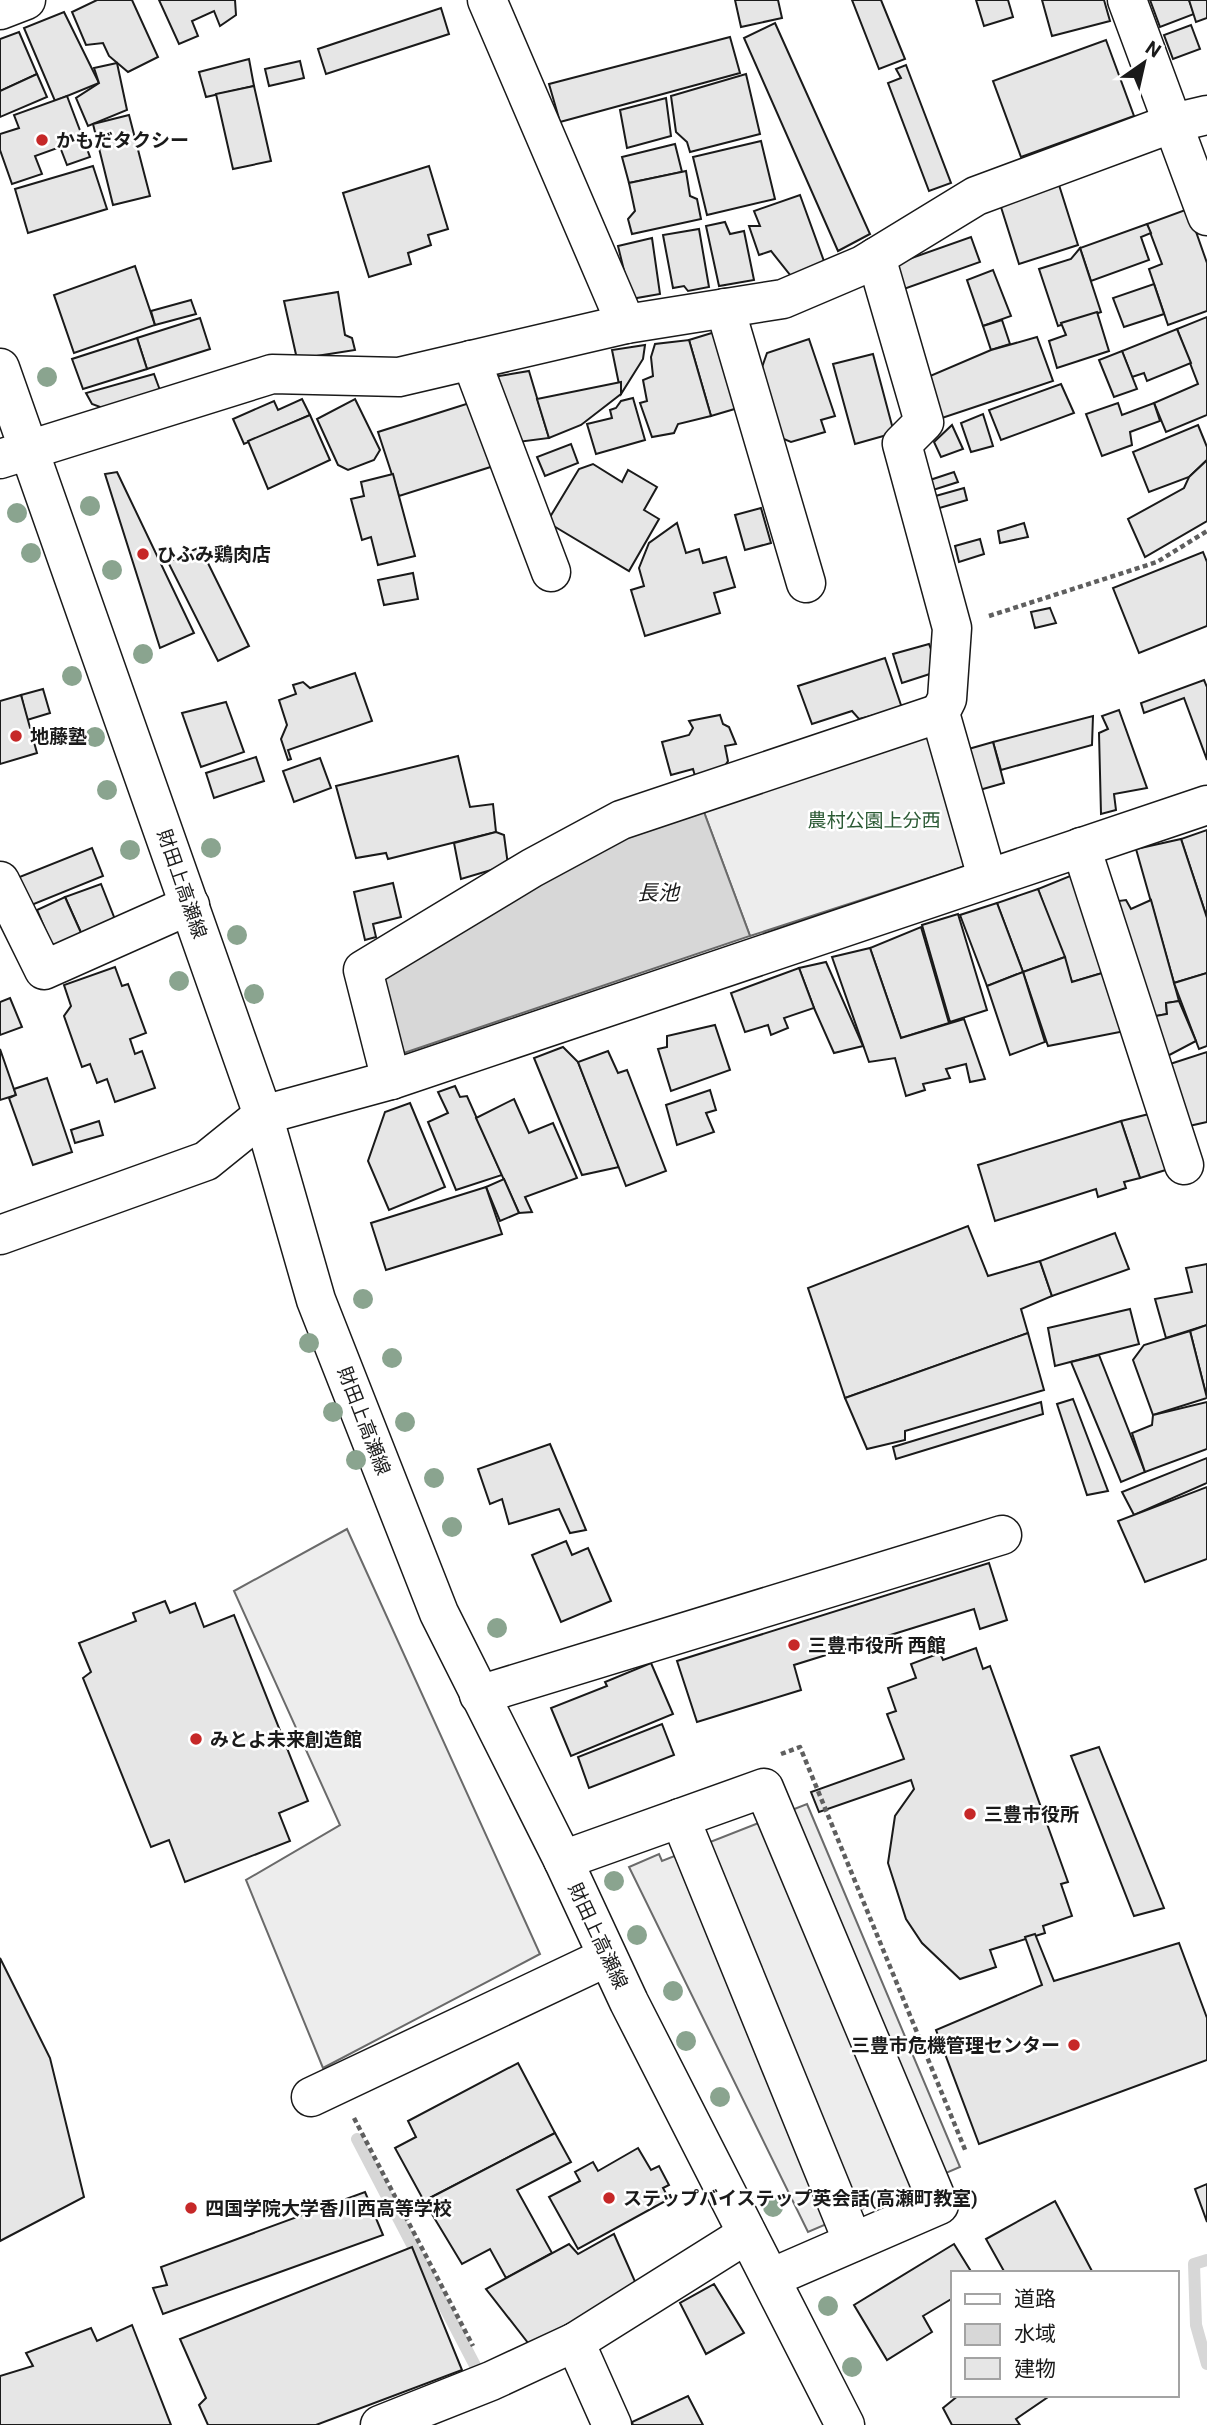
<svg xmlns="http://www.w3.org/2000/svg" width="1207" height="2425" viewBox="0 0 1207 2425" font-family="Roboto,'Noto Sans JP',sans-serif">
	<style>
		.built { fill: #ededed; stroke: #6a6a6a; stroke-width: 2 }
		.water { fill: #d7d7d7; stroke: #6a6a6a; stroke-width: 2 }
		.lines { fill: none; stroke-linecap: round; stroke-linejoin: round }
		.stream { stroke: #d7d7d7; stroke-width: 12 }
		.building { fill: #e6e6e6; stroke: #1a1a1a; stroke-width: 2 }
		.minor-casing { stroke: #1a1a1a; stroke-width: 41 }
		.major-casing { stroke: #1a1a1a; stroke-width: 41 }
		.path { stroke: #5f5f5f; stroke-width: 4.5; stroke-dasharray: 5 3.5; stroke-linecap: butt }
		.minor { stroke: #fff; stroke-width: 38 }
		.major { stroke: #fff; stroke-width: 38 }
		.tree { fill: #8aa48f }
		.poi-dot { fill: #c62828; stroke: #fff; stroke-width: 2.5 }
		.labels { text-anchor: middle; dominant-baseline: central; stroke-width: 5; stroke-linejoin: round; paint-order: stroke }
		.poi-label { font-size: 19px; font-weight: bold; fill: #1a1a1a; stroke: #fff; text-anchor: start }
		.park-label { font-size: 19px; fill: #2b5a34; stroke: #fff }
		.street-label { font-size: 19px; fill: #1a1a1a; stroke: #fff }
		.water-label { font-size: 21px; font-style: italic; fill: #1a1a1a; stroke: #fff }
	</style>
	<rect width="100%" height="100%" fill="#fff"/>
	<g class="built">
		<polygon points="925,727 969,865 750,936 701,804"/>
		<polygon points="347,1529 540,1954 323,2068 246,1880 340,1825 234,1591"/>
		<polygon points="807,1804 960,2167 808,2232 629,1867 659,1854 662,1861"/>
	</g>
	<polygon class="water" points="701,804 750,936 398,1055 374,970 520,883"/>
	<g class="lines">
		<g class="stream">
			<polyline points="357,2139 480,2375 475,2377"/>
			<polyline points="1207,2260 1194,2264 1196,2325 1207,2364"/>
		</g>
	</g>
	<g class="building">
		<polygon points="97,0 132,0 158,57 128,72 109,56 103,43 86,45 72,12"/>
		<polygon points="159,0 235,0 236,15 220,26 214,11 192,21 198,36 179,44"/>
		<polygon points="735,0 778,0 782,18 741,27"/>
		<polygon points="852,0 881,0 905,59 879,69"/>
		<polygon points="976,0 1008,0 1013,17 984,26"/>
		<polygon points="1042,0 1104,0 1110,21 1052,36"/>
		<polygon points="1150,0 1189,0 1194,14 1160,27"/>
		<polygon points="1189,0 1207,0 1207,18 1196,22"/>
		<polygon points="441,8 449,34 326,74 318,49"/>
		<polygon points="64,12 99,83 55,101 24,28"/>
		<polygon points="775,23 870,234 838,251 744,38"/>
		<polygon points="1191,25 1200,49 1173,59 1164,35"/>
		<polygon points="19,32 37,74 0,91 0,39"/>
		<polygon points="730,37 740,73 560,122 549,84"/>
		<polygon points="1106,40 1134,116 1021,157 993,81"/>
		<polygon points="249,59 254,86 206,97 199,72"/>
		<polygon points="300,61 304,78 269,86 265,69"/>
		<polygon points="117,63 127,110 88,126 76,98 99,83 94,68"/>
		<polygon points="906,65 951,183 929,191 888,83 901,78 896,69"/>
		<polygon points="37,74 47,97 0,117 0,91"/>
		<polygon points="746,74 760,134 690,152 687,142 676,132 671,96"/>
		<polygon points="254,86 271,161 233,169 216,94"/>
		<polygon points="67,96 90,157 67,165 60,147 35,156 42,174 12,184 0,150 0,134 19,128 14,115"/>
		<polygon points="666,98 671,136 627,148 620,110"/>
		<polygon points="129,115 150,196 113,205 93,124"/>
		<polygon points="761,141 775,199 707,215 693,157"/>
		<polygon points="675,144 682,172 629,183 622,157"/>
		<polygon points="93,166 107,209 28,233 15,189"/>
		<polygon points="429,166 448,229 428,235 431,245 408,253 411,264 369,277 343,193"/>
		<polygon points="686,171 690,196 697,199 701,219 632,234 628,219 635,211 629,183"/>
		<polygon points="1059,185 1078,245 1019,264 1000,204"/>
		<polygon points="800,195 825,264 791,276 771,251 759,255 749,226 760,226 754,211"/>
		<polygon points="1188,209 1207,263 1207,311 1168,325 1149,269 1162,264 1147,224"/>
		<polygon points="725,222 730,234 744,231 754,280 719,286 706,226"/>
		<polygon points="1147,224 1151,233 1141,237 1149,260 1091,281 1080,248"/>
		<polygon points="699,229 709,287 688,291 684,286 673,288 663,235"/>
		<polygon points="971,237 980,262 901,290 892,265"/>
		<polygon points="652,238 660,294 631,299 618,246"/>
		<polygon points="1080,248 1101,312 1058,326 1039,269 1071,259"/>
		<polygon points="135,266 155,325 74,353 54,295"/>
		<polygon points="993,270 1011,316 983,326 967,280"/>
		<polygon points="1154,284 1164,314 1124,327 1113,298"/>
		<polygon points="338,292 345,335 352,338 355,350 297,359 284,301"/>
		<polygon points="191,300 196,314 155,325 151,311"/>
		<polygon points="1097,312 1109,351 1057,368 1049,341 1066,335 1061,323"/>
		<polygon points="1207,317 1207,415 1166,432 1154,403 1198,384 1177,329"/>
		<polygon points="200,318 210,349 147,369 137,338"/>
		<polygon points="1002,320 1010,344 991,350 983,326"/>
		<polygon points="1177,329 1191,363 1147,381 1144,373 1132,377 1122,351"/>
		<polygon points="715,332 738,408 711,416 689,340"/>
		<polygon points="1037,337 1053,381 942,418 930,376 991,350"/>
		<polygon points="137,338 147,369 83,389 72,359"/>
		<polygon points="809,339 835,416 821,420 825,432 791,442 779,437 760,373 767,353"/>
		<polygon points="689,340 711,416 678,424 674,433 652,437 640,403 647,401 643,380 653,376 651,357 655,344"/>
		<polygon points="645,345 643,359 621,394 612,350"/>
		<polygon points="1122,351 1137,389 1114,397 1099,360"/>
		<polygon points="873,354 894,433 855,444 833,364"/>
		<polygon points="529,371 549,438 518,442 493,377"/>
		<polygon points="154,374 161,393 108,410 92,404 86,393"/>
		<polygon points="621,382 621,394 581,425 549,438 537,399"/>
		<polygon points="1061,384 1074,413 1001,440 989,410"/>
		<polygon points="633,398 645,440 596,454 587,424 612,418 610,410 616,408 621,401"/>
		<polygon points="302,399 310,415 244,444 233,419 274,401 278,410"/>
		<polygon points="355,399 380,450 374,460 348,470 338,465 317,419"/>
		<polygon points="479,400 500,464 399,496 378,432"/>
		<polygon points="1118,403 1122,415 1154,403 1160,421 1130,432 1132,445 1102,456 1086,414"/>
		<polygon points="983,414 993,446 971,452 961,423"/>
		<polygon points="310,415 330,460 268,489 248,441"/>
		<polygon points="952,425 963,449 941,457 934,442"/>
		<polygon points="1198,425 1207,447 1207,460 1189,477 1149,492 1133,452"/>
		<polygon points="571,444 578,463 545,476 537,457"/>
		<polygon points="1207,460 1207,521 1145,557 1128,519 1184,488 1189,477"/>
		<polygon points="593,464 622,482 628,470 657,487 644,510 659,519 629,571 547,522 579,469"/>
		<polygon points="117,472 194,633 160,648 105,474"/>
		<polygon points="954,472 958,482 933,490 930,480"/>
		<polygon points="393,474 415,556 378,565 371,537 362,540 351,499 364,496 361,482"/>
		<polygon points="964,488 967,500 936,509 932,497"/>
		<polygon points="761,508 771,543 745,550 735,515"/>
		<polygon points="677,523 686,553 699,549 703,563 726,557 735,587 714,593 720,613 645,636 631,590 644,586 639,568 649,543"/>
		<polygon points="1024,523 1028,537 1000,543 998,531"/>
		<polygon points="980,539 984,554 959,562 955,546"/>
		<polygon points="200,547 249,646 218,661 168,562"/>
		<polygon points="1203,552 1207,562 1207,626 1139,653 1113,588"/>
		<polygon points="413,573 418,599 384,605 378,580"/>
		<polygon points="1050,608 1056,623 1035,628 1031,612"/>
		<polygon points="929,644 939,671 902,683 893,654"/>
		<polygon points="885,658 902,708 859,719 852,711 812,724 798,686"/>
		<polygon points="355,673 372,721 288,750 291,759 288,760 281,739 287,725 279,700 296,694 293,685 303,682 310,688"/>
		<polygon points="1204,680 1207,687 1207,760 1184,698 1144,713 1141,703"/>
		<polygon points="43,689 50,713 27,720 21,695"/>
		<polygon points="21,695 37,753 0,764 0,701"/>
		<polygon points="226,702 244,752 201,767 182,713"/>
		<polygon points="1119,710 1147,788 1114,794 1116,810 1101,814 1099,733 1108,729 1102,716"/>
		<polygon points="720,715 723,724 729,727 736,744 725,746 728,761 723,769 695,776 693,769 671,775 662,742 689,735 693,728 689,721"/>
		<polygon points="1093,716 1092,745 1001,770 993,742"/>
		<polygon points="993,742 1004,783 976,791 965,750"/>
		<polygon points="458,756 470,807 493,804 496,832 388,859 386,853 356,858 336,786"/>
		<polygon points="256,757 264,781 214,798 206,773"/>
		<polygon points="320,758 331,788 294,802 283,771"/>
		<polygon points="1207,830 1207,918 1181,839"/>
		<polygon points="496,832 504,835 508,865 461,879 454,843"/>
		<polygon points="1181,839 1207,918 1207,973 1174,983 1136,849"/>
		<polygon points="92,848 103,876 29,906 17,878"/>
		<polygon points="1080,872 1109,971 1072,982 1038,889"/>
		<polygon points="393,883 401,917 373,924 376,937 365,940 354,892"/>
		<polygon points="101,884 116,922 82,935 65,897"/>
		<polygon points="1038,889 1065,957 1023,972 997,903"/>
		<polygon points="65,897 82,935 53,948 37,910"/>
		<polygon points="1126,900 1131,909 1151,900 1179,1001 1166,1003 1167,1014 1145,1018 1111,902"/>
		<polygon points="997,903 1023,972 987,986 960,915"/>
		<polygon points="958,914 987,1010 950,1022 922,925"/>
		<polygon points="921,927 949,1023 901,1038 870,948"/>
		<polygon points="870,948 901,1038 964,1019 985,1079 970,1082 966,1064 946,1069 950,1078 923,1084 925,1090 906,1096 895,1058 869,1062 832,957"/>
		<polygon points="1065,957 1072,982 1109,971 1125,1031 1048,1046 1023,972"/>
		<polygon points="826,962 863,1046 834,1053 814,1008 799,968"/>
		<polygon points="115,967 122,986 128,984 146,1033 130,1039 135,1054 142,1051 155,1088 115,1102 107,1079 97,1083 90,1064 82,1067 64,1016 71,1006 64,985"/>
		<polygon points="799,968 814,1008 784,1018 788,1028 771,1035 768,1025 745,1032 731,993"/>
		<polygon points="1023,972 1045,1042 1010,1055 987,986"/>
		<polygon points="1207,973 1207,1046 1199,1049 1174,983"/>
		<polygon points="10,998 22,1027 0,1035 0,1002"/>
		<polygon points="1179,1001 1196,1041 1158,1061 1145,1018 1167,1014 1166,1003"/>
		<polygon points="715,1025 730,1070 671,1091 658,1049 667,1047 667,1036"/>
		<polygon points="563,1047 578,1062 619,1167 582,1175 534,1058"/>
		<polygon points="0,1049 16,1095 0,1100"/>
		<polygon points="608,1051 618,1073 627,1070 666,1171 626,1186 578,1062"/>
		<polygon points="1207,1052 1207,1122 1189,1126 1167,1065"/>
		<polygon points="47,1078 72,1152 33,1165 9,1098 16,1095 14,1089"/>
		<polygon points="455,1086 460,1097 467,1096 502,1175 456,1190 428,1122 448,1113 438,1092"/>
		<polygon points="710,1090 716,1110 706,1113 714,1132 677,1145 666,1105"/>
		<polygon points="514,1099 529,1133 553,1123 577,1178 525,1197 532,1212 519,1213 476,1118"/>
		<polygon points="410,1103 445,1187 389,1210 368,1161 385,1112"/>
		<polygon points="1153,1113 1172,1168 1140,1178 1121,1121"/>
		<polygon points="99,1121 103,1135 75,1143 71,1130"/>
		<polygon points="1121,1121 1140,1178 1124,1182 1126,1188 1098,1197 1096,1189 995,1221 978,1165"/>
		<polygon points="504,1179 519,1213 500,1221 486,1187"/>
		<polygon points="486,1187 502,1234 386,1270 371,1223"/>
		<polygon points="968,1226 988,1276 1040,1261 1052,1296 1021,1309 1028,1333 845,1398 808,1288"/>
		<polygon points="1115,1233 1129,1269 1052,1296 1040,1261"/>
		<polygon points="1207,1264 1207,1325 1166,1338 1155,1299 1192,1292 1186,1268"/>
		<polygon points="1130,1309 1139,1344 1055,1366 1048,1328"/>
		<polygon points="1207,1325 1207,1398 1190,1331"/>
		<polygon points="1190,1331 1207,1398 1153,1415 1133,1360 1144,1345"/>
		<polygon points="1028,1333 1044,1390 905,1431 905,1440 867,1449 845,1398"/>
		<polygon points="1099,1355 1145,1472 1121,1482 1071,1362"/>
		<polygon points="1073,1399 1108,1491 1087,1495 1057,1404"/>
		<polygon points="1041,1402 1043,1414 896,1459 893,1447"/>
		<polygon points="1207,1402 1207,1449 1145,1472 1132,1433 1152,1425 1153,1415"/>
		<polygon points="550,1444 586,1530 570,1533 559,1509 509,1524 502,1499 490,1504 478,1469"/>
		<polygon points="1207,1458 1207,1483 1134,1515 1122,1492"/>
		<polygon points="1207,1487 1207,1559 1145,1582 1118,1521"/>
		<polygon points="566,1541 572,1555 588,1548 611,1601 561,1622 532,1555"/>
		<polygon points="989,1563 1007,1620 980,1629 974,1609 794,1665 801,1690 697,1722 677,1661"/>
		<polygon points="165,1601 170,1613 195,1603 204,1627 234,1615 308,1801 279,1813 290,1841 185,1882 169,1840 151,1847 83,1678 91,1672 79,1643 136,1621 133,1613"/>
		<polygon points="976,1648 983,1669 990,1666 1068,1882 1061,1884 1072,1916 1043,1926 1045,1933 990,1950 996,1967 960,1979 922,1943 906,1919 888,1863 895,1816 914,1789 911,1780 819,1812 811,1792 904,1759 887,1714 896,1711 888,1688 916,1678 911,1664 940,1653 943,1660"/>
		<polygon points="651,1663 673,1714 571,1756 551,1708 607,1686 605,1682"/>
		<polygon points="662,1724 674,1755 589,1788 578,1757"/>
		<polygon points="1099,1747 1164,1908 1134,1916 1071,1756"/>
		<polygon points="1035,1934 1054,1981 1179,1943 1207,2018 1207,2060 979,2144 936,2030 1042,1985 1025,1937"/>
		<polygon points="0,1958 50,2058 84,2197 0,2241"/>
		<polygon points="518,2063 555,2133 424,2201 395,2148 416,2137 408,2121"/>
		<polygon points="555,2133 571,2162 517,2190 552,2253 506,2278 490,2249 462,2264 424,2201"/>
		<polygon points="638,2148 651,2170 659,2166 669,2185 663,2188 669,2199 578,2249 549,2197 580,2181 575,2172 593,2162 598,2171"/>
		<polygon points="1207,2184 1207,2222 1195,2189"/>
		<polygon points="365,2192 383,2235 163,2314 153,2288 167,2285 161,2267"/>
		<polygon points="1055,2201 1093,2273 1005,2273 986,2239"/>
		<polygon points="614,2234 637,2286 532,2348 486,2289 569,2244 578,2254"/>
		<polygon points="954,2244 972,2273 953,2273 953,2298 923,2316 932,2332 887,2360 854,2305"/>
		<polygon points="412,2247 462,2370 316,2425 208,2425 199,2405 206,2398 180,2339"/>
		<polygon points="714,2284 744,2333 706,2354 680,2303"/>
		<polygon points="132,2325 171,2425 0,2425 0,2376 33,2366 26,2353 91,2328 97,2341"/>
		<polygon points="959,2395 1051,2395 1016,2419 1020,2425 952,2425 943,2408"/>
		<polygon points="688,2396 703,2425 633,2425 632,2422"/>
	</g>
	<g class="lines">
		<g class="minor-casing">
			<g id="minor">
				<polyline points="487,0 626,324"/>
				<polyline points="1127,0 1207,216"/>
				<polyline points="876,257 924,422 902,444 952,628 947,699 940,713 987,877"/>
				<polyline points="725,308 806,583"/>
				<polyline points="471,360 551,572"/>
				<polyline points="0,459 272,374 399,377 626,324 783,299 863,265 976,196 1173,123 1207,115"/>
				<polyline points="1081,847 1184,1165"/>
				<polyline points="0,881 44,970 190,905"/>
				<polyline points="391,1080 363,970 532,868 621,820 940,713"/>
				<polyline points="0,1235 206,1161 263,1115 391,1080 1207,805"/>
				<polyline points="479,1695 1002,1535"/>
				<polyline points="680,1818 853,2242"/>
				<polyline points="563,1860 764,1788 939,2205 771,2278"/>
				<polyline points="311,2097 607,1957"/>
				<polyline points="575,2342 612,2425"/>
				<polyline points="380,2425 491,2381 575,2342 747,2234"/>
			</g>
		</g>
		<g class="major-casing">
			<g id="major">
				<polyline points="0,10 26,0"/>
				<polyline points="0,368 263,1115 316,1300 439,1613 563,1860 629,2002 845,2425"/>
			</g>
		</g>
		<g class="path">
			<polyline points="989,616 1157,562 1207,531"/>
			<polyline points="781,1754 800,1747 966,2152"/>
			<polyline points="354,2118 473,2346"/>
		</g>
		<use href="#minor" class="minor"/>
		<use href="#major" class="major"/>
	</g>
	<g class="tree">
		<circle cx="47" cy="377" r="10"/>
		<circle cx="90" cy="506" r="10"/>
		<circle cx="17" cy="513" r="10"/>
		<circle cx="31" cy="553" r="10"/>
		<circle cx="112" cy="570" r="10"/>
		<circle cx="143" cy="654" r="10"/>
		<circle cx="72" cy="676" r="10"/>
		<circle cx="95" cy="737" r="10"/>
		<circle cx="107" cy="790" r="10"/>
		<circle cx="211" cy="848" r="10"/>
		<circle cx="130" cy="850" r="10"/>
		<circle cx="237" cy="935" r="10"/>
		<circle cx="179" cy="981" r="10"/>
		<circle cx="254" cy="994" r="10"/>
		<circle cx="363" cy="1299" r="10"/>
		<circle cx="309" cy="1343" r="10"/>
		<circle cx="392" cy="1358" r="10"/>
		<circle cx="333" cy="1412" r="10"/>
		<circle cx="405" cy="1422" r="10"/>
		<circle cx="356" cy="1460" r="10"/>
		<circle cx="434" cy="1478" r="10"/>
		<circle cx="452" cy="1527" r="10"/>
		<circle cx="497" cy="1628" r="10"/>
		<circle cx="614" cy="1881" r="10"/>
		<circle cx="637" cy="1935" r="10"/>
		<circle cx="673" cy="1991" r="10"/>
		<circle cx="686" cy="2041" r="10"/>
		<circle cx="720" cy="2097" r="10"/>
		<circle cx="773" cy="2207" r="10"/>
		<circle cx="828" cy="2306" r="10"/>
		<circle cx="852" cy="2367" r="10"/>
	</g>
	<g class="poi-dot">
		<circle cx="42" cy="140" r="7"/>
		<circle cx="143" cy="554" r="7"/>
		<circle cx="16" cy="736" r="7"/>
		<circle cx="794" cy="1645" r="7"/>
		<circle cx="196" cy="1739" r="7"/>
		<circle cx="970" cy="1814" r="7"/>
		<circle cx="1074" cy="2045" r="7"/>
		<circle cx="609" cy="2198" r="7"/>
		<circle cx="191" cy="2208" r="7"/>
	</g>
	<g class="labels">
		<g class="poi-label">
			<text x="56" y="140">かもだタクシー</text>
			<text x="157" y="554">ひふみ鶏肉店</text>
			<text x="30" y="736">地藤塾</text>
			<text x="808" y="1645">三豊市役所 西館</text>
			<text x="210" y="1739">みとよ未来創造館</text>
			<text x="984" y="1814">三豊市役所</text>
			<text x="1060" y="2045" text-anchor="end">三豊市危機管理センター</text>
			<text x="623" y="2198">ステップバイステップ英会話(高瀬町教室)</text>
			<text x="205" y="2208">四国学院大学香川西高等学校</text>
		</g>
		<g class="park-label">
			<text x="874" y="820">農村公園上分西</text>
		</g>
		<g class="street-label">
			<text transform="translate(182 884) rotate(71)">財田上高瀬線</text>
			<text transform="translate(364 1421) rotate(69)">財田上高瀬線</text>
			<text transform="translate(598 1936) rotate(65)">財田上高瀬線</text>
		</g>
		<g class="water-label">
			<text x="658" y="893">長池</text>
		</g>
	</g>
	<rect x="951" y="2271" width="228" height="126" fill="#ffffff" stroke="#a3a3a3" stroke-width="2"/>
	<rect x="965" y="2294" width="35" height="10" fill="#ffffff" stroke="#a3a3a3" stroke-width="2"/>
	<text x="1014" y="2306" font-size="21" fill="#1a1a1a">道路</text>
	<rect x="965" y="2324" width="35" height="21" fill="#d7d7d7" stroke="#a3a3a3" stroke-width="2"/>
	<text x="1014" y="2341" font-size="21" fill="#1a1a1a">水域</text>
	<rect x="965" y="2358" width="35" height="21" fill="#e6e6e6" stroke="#a3a3a3" stroke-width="2"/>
	<text x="1014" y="2376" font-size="21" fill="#1a1a1a">建物</text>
	<g transform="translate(1144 63) rotate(34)" stroke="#ffffff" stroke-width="5" paint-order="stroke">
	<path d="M0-5L12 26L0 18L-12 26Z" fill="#1a1a1a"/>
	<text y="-10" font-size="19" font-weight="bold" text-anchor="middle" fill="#1a1a1a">N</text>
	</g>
</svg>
